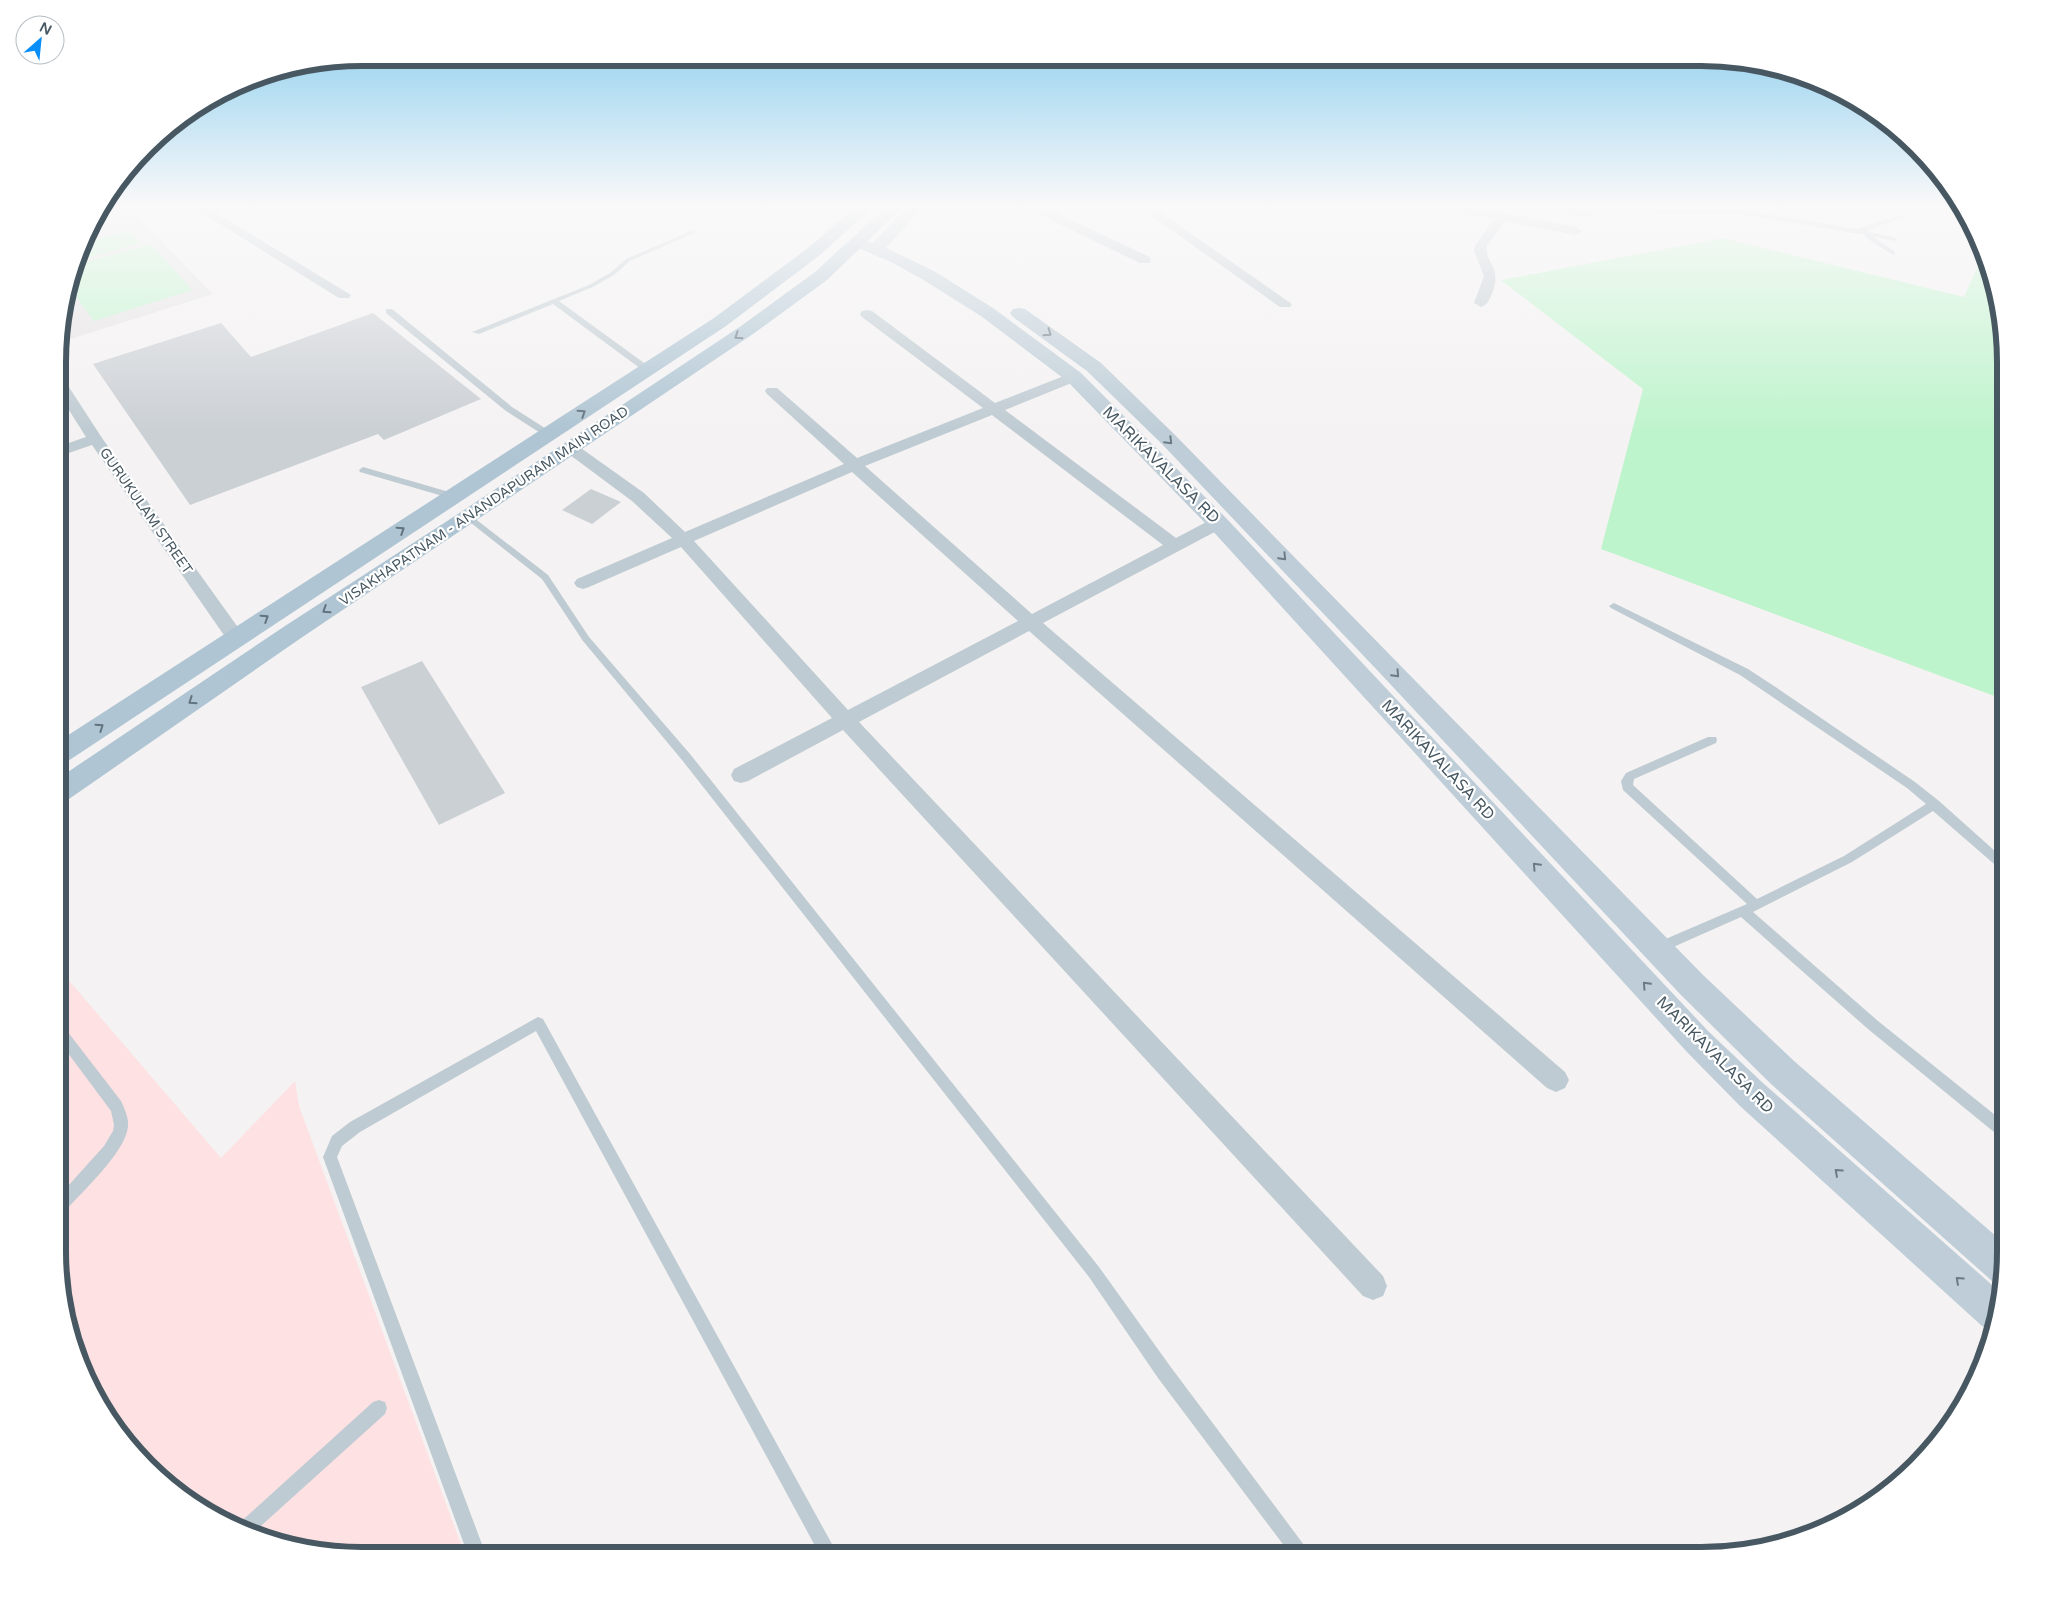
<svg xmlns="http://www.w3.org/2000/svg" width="2063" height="1613" viewBox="0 0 2063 1613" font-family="'Varela Round',sans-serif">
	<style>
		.education { fill: #e5e3e4 }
		.medical { fill: #fee2e3 }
		.green { fill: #bef4cc }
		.building { fill: #cbd0d5 }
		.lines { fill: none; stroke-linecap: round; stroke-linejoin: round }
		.lane { fill: #bfcbd2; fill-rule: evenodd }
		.street { fill: #bfcbd2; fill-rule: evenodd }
		.secondary { fill: #becdd7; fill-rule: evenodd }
		.primary { fill: #afc5d3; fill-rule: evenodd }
		.oneway { stroke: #6b7b85 }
		.oneway2 { stroke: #61737e }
		.labels { text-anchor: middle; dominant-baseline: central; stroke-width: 4.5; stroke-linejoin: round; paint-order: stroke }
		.far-street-label { font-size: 14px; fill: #475862; stroke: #fff }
		.street-label { font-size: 16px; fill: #475862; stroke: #fff }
		.rim { fill: none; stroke: #475862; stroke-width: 6 }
	</style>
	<rect width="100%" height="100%" fill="#f4f2f2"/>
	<polygon class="education" points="103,205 125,205 213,294 61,342 60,322 98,210"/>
	<polygon class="medical" points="59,969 221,1158 295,1081 299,1106 465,1555 343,1555 245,1532 161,1480 89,1386 58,1271"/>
	<g class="green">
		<polygon points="128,230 140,243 81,260 87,242"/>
		<polygon points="1723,238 1964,297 1983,254 2000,303 2005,362 2005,700 1601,549 1643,389 1501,280"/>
		<polygon points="151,244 192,290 94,321 71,290 80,264"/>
	</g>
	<g class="building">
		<polygon points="373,313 481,399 384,440 378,434 190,505 93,364 221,323 251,357"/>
		<polygon points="591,489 621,502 592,524 562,510"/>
		<polygon points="422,661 505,793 439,825 361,687"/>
	</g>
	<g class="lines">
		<g class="lane">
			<polygon points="1631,205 1672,211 1742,210 1857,229 1901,215 1906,216 1866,231 1896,238 1896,240 1894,241 1872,236 1895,252 1895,254 1893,255 1865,237 1865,235 1742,214 1659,214 1644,211"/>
			<polygon points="691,231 696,232 630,261 614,275 593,287 559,301 651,368 651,372 645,372 553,304 479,334 472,332 589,285 610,273 626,259"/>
			<polygon points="386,309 392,309 512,407 551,432 551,436 545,436 506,411 386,313"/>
			<polygon points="363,467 456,494 457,496 453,499 360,472 359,470"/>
			<polygon points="469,514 548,575 589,637 690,754 1099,1267 1170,1366 1307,1549 1310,1555 1291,1555 1158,1378 1089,1277 682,760 583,641 542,579 466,519 465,517"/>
			<polygon points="1614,603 1748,669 1774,686 1915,782 1939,801 2005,860 2005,872 2001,870 1933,811 1852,862 1753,912 1878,1021 2005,1123 2005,1139 2000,1137 1868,1029 1741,917 1662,952 1658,953 1654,952 1652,948 1654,944 1747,904 1623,790 1621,781 1626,773 1708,737 1716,737 1717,740 1716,743 1634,779 1633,785 1757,899 1844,856 1926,804 1907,788 1740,675 1611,608 1609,606"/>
			<polygon points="538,1017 543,1019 838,1555 820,1555 536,1031 360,1132 342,1146 337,1157 486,1555 468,1555 323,1157 332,1136 350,1122"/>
			<path d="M59 1025 64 1027 121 1101C125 1110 129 1118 128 1127 125 1153 81 1193 63 1213L58 1215V1197L104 1146 113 1131 114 1125 111 1111 59 1041Z"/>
			<polygon points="379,1400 385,1402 387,1408 385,1414 252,1534 236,1526 373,1402"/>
		</g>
		<g class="street">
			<polygon points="189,205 203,205 351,295 349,298 339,298"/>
			<polygon points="338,205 353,205 359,210 353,214"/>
			<polygon points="1024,205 1039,205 1150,257 1151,260 1150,263 1140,263 1026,208"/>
			<polygon points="1136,205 1150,205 1292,304 1290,307 1280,307"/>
			<path d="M1436 205H1460L1576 227 1582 231 1576 235 1505 221 1487 246C1484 264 1504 265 1491 296 1488 302 1487 305 1481 307L1474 303 1484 276 1474 251 1475 246 1494 219 1442 209Z"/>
			<polygon points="1546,205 1566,205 1582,209 1586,205 1598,205 1589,216 1585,217 1548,208"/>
			<polygon points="1932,205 1957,206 1963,213 1934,208"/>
			<path d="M867 310 872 311 995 403 1069 374H1079L1081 377 1079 380 1005 410 1176 538 1212 519 1218 518 1224 519 1226 523 1224 527 1043 623 1565 1072 1569 1080 1565 1088 1556 1092 1547 1088 1029 631 859 722 1383 1276 1387 1286 1383 1296 1373 1300 1363 1296 843 730 748 781 741 783 734 781 731 775 734 769 832 718 681 547 589 587 583 589 577 587 574 583 577 579 672 538 632 501 566 452 564 449 566 446H578L644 493 685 532 844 464 767 394 765 391 767 388H777L857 458 983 408 862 317 860 314 862 311ZM992 415 1163 545 1032 614 865 466ZM852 472 1018 621 848 710 694 541Z"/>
			<polygon points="60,380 65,381 102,438 242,633 244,637 242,641 235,643 228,641 92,445 60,456 60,446 86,437 60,396"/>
		</g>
		<g class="secondary">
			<polygon points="909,205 925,205 886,248 934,271 993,308 1081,373 1226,518 1709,1032 1764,1084 2000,1292 1991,1330 1982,1326 1740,1106 1687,1052 1210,528 1067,381 981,316 922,279 891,262 851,245 849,242 851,239 857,237 873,243"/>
			<polygon points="1019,308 1025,309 1101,363 1175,435 1702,974 1794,1061 2005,1244 2005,1271 2002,1285 1992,1281 1770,1083 1680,994 1378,671 1161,443 1087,371 1013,317 1010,313 1013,309"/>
		</g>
		<g class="primary">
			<polygon points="858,205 875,205 820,255 726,326 68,761 59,764 59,741 714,318 808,248"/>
			<polygon points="888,205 905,205 827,280 753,334 301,638 69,799 59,802 59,778 285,626 461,512 741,326 815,272"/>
		</g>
	</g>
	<defs><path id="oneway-chevron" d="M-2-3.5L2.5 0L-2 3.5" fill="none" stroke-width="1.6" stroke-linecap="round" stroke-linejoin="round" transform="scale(1.25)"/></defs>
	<g class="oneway">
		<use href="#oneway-chevron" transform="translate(1048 333) rotate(35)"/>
		<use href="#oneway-chevron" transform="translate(1169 441) rotate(45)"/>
		<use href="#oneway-chevron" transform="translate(1283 557) rotate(46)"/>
		<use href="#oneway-chevron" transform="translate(1396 674) rotate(47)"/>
		<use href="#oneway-chevron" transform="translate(1536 866) rotate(-133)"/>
		<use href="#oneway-chevron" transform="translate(1646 985) rotate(-133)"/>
		<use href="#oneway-chevron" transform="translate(1838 1172) rotate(-138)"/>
		<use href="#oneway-chevron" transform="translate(1959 1280) rotate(-138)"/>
	</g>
	<g class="oneway2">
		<use href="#oneway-chevron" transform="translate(738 336) rotate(146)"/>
		<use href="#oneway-chevron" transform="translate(582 413) rotate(-33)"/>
		<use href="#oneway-chevron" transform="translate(401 530) rotate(-33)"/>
		<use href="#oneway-chevron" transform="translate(326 610) rotate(147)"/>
		<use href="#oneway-chevron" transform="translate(265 618) rotate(-33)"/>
		<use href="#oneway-chevron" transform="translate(192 701) rotate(146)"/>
		<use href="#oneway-chevron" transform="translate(100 727) rotate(-34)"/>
	</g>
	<linearGradient id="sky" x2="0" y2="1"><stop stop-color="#81caed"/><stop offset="0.48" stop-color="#faf9f9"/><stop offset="1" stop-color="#faf9f9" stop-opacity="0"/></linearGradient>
	<rect width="2063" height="431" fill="url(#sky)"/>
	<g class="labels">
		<g class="far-street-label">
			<text transform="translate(484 506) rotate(-34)">VISAKHAPATNAM - ANANDAPURAM MAIN ROAD</text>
			<text transform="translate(146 511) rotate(55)">GURUKULAM STREET</text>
		</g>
		<g class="street-label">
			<text transform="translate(1161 465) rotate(45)">MARIKAVALASA RD</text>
			<text transform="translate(1438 760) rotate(47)">MARIKAVALASA RD</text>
			<text transform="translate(1715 1055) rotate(45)">MARIKAVALASA RD</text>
		</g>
	</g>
	<path d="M0 0H2063V1613H0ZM362 66H1701A296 296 0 0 1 1997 362V1251A296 296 0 0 1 1701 1547H362A296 296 0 0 1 66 1251V362A296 296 0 0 1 362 66Z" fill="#fff" fill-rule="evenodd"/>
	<path class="rim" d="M362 66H1701A296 296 0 0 1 1997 362V1251A296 296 0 0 1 1701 1547H362A296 296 0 0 1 66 1251V362A296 296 0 0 1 362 66Z"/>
	<g transform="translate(40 40) rotate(27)"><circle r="24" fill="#ffffff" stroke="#b5bcc0"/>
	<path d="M0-4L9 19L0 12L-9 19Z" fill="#088ef8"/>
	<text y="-8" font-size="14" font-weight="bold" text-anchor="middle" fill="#475862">N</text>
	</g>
</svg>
